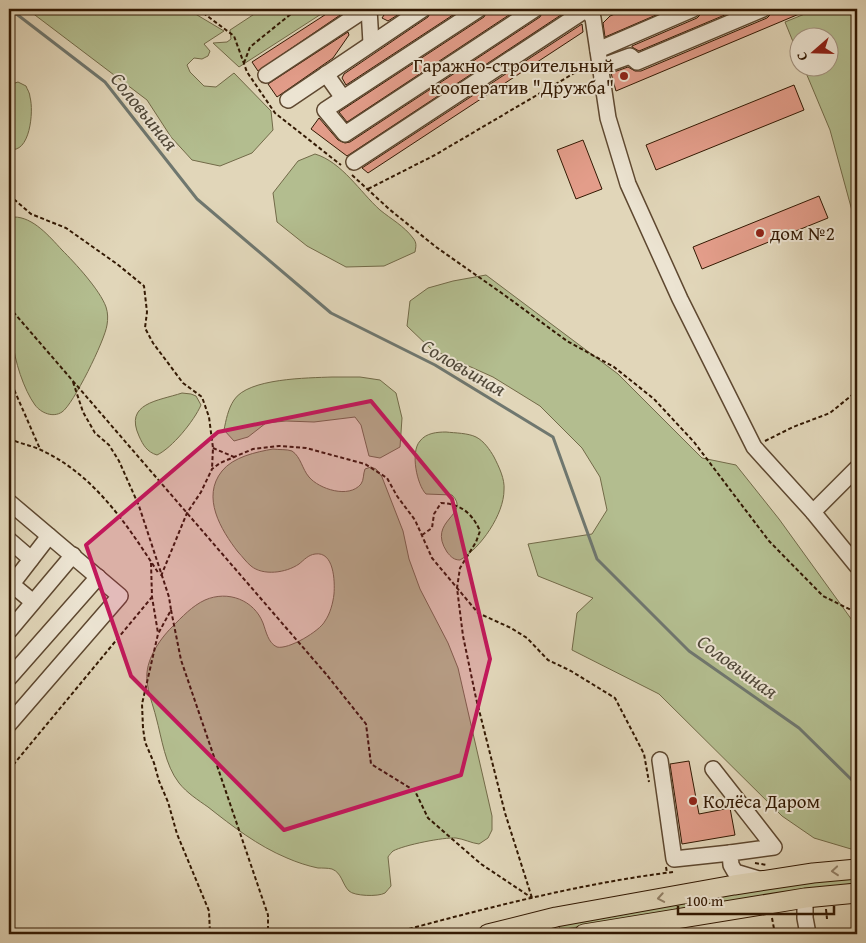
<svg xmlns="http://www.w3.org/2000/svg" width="866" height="943" viewBox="0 0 866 943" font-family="'Gentium Book Plus',serif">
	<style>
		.green { fill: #b3bd8f; stroke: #726a48 }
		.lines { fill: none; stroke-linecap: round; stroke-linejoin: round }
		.stream { stroke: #6f776f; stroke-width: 3 }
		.building { fill: #e39d8a; stroke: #321802 }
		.minor-casing { stroke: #5e4830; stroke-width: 18 }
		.major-casing { stroke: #321802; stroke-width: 21 }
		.path { stroke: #321802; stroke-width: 2; stroke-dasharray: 4 2.5; stroke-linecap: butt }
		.minor { stroke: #ece4d2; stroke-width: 15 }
		.major { stroke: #e1d6b9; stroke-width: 19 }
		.oneway { stroke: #928067 }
		.marked { fill: #c2185b; fill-opacity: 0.2; stroke: #c2185b; stroke-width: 4; stroke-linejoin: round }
		.poi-dot { fill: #8f2418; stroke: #ece4d2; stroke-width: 2 }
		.labels { text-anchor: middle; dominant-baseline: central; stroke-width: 4; stroke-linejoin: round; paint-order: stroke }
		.poi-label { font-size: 19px; fill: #321802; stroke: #ece4d2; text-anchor: start }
		.water-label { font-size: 20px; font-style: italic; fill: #504839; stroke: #ece4d2 }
	</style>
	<rect width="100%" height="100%" fill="#e1d6b9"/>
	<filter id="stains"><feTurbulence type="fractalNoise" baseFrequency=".004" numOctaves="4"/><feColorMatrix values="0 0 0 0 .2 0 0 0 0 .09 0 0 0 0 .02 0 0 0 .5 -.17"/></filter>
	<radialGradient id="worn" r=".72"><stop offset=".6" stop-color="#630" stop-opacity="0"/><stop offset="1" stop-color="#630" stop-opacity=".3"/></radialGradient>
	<g class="green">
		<polygon points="27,9 187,9 224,31 204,44 210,51 208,56 202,59 194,58 187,65 190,72 204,86 216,87 234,73 271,111 273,130 252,153 220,166 192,160 171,137 147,100"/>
		<polygon points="262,9 329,9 239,67 213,43 227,42 231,39 230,30"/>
		<polygon points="817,9 857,9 857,229 830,130 804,68 828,68 828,38 798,38 798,54 785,22"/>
		<path d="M18 82 26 86C27 89 30 93 30 97 34 111 30 155 9 149V85Z"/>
		<path d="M315 154C342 162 360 192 380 210 391 219 404 226 413 238 417 243 416 246 415 252L384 266 346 267 307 246 277 222 273 193 298 161Z"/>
		<path d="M14 217C33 217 49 236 62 250 75 263 100 290 106 307 108 313 108 319 107 325 105 340 73 405 62 412 53 418 41 413 35 405 24 390 14 360 13 341 12 330 12 319 9 308V219Z"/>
		<polygon points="486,275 618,374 702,458 736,465 779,519 857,627 857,848 851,849 814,838 782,816 659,694 572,650 577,613 593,598 538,576 528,544 592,534 607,510 600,477 582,448 540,406 493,377 431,349 407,326 410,301 428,288 453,281"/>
		<path d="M332 377H360L380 380 396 393 402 418 400 447 380 458 369 456 361 425 355 417 314 422 286 421 266 423 248 437 234 441 224 430C226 420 228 409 234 400 248 378 308 378 332 377Z"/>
		<path d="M182 393 191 394 196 396 201 405C194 421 172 448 157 455 147 452 143 445 139 436 124 403 158 401 182 393Z"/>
		<path d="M446 432C455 433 468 433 476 437 484 441 490 450 494 457 499 467 505 479 504 490 504 514 481 548 460 560 454 560 451 557 447 552 426 520 472 515 452 495L426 494C417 485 410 452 420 441 426 433 437 432 446 432Z"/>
		<path d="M273 449C279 450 287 449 292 451 301 457 302 469 309 477 319 489 349 499 361 484 364 480 363 474 365 469L371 467 376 469 382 477 403 531 409 559 420 589 448 643 458 668 492 816V830L488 838 479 844C471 843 464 839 456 838 444 837 404 845 393 851 392 852 389 855 388 857L391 886C389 888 387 891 385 893 378 897 354 896 349 891 342 884 342 873 332 869 328 868 322 868 318 868 308 866 296 862 287 858 258 846 232 826 208 807 198 800 187 793 179 783 165 765 162 739 156 717 153 705 148 693 147 680 145 661 159 640 172 627 182 617 192 606 205 600 228 590 254 600 263 623 266 631 268 643 277 647 288 650 320 631 325 621 330 614 333 603 334 594 335 581 334 551 315 554 308 555 304 560 299 564 286 573 263 576 251 566 246 562 242 556 238 552 221 530 201 497 222 471 233 457 256 452 273 449Z"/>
		<polygon points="857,874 857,883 701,905 560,930 558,922"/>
	</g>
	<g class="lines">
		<polyline class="stream" points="10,9 105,82 197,199 331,313 435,365 553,437 597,559 689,651 799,728 857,785"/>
	</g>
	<g class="building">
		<polygon points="334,9 349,9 258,71 252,62"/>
		<polygon points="388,9 407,9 388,21 382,18"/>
		<polygon points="432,9 462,9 346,85 342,78 344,74 428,17"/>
		<polygon points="488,9 518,9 347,122 339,112 484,17"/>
		<polygon points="544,9 570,9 347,156 311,129 319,118 338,140 345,143 350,142 540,17"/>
		<polygon points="627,9 670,9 605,37 603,23 610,16"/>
		<polygon points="702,9 739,9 639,51 632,47 632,46 697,18 701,14"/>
		<polygon points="772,9 811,9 616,91 611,73 628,67 635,71 641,71 767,18 771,14"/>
		<polygon points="582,24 583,32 368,173 362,168"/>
		<polygon points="348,32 349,35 333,58 277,97 268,84"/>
		<polygon points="794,85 804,110 656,170 646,145"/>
		<polygon points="583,140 602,189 576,199 557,150"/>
		<polygon points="819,196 828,218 702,269 693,247"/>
		<polygon points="689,761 699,814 730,808 735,835 682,844 670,764"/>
	</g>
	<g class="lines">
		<g class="minor-casing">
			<g id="minor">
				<polyline points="369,9 371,43"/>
				<polyline points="479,9 325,110 345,134 535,9"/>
				<polyline points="587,9 593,18 608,118 628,184 680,299 754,447 813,512 857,566"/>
				<polyline points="598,50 693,9"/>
				<polyline points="600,67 630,56 637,62 763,9"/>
				<polyline points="326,74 343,98"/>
				<polyline points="266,75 366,9"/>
				<polyline points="288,100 423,9"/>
				<polyline points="354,162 587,9"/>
				<polyline points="9,502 120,596 9,724"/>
				<polyline points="813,512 857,468"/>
				<polyline points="9,540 31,559"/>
				<polyline points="9,582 33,602"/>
				<polyline points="12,584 49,536"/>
				<polyline points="9,631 73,555"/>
				<polyline points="9,678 98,577"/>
				<polyline points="660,760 674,859 730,853"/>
				<polyline points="713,769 774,847 730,853 731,865 735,872 762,880"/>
				<polyline points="805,898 805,918 808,934"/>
			</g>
		</g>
		<g class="major-casing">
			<g id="major">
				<polyline points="488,934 556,917 734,885 813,873 857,869"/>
				<polyline points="584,934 805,898 857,893"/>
			</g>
		</g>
		<g class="path">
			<polyline points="198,9 234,36 247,72 275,113 341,165"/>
			<polyline points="244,63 250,47 297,9"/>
			<polyline points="352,175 389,209 436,247 503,294 567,341 614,367 654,399 694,442 769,541 823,596 857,613"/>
			<polyline points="368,189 435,155 588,65"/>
			<polyline points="9,195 31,214 66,228 117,264 144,286 147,312 145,328 153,343 183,383 202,397 209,417 213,448 212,469"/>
			<polyline points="9,307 326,674 366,724 371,764 415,791 428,818 481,864 532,898"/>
			<polyline points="9,378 40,449"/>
			<polyline points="73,382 83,412 95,433 109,445 119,461 139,506 169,597 171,610 158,634 142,704 143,728 145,742 154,763 159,781 168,802 177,834 209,911 210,934"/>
			<path d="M9 438C19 444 31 445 41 450 95 475 128 526 159 574"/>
			<polyline points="765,441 793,427 830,413 857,391"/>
			<polyline points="213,448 234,457"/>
			<path d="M422 535 432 528 434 514 441 503C461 504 472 513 480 531L476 542 460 568 457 588 463 636 476 698 505 813 532 898"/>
			<polyline points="151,563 152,597 158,633"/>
			<polyline points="161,576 187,513 201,492 212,469 220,463 253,449 279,446 306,448 365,464 387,478 397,496 415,520 432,558 478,613 511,628 527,638 548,660 571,671 615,698 644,754 649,782"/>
			<polyline points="171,610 181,660 268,915 268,934"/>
			<polyline points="9,770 152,597"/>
			<polyline points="755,863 767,865"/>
			<polyline points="666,867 667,873"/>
			<polyline points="826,909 827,919"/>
			<polyline points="772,918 775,934"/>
			<path d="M390 934C483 909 577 884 673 872"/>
		</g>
		<use href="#minor" class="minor"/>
		<use href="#major" class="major"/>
	</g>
	<defs><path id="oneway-chevron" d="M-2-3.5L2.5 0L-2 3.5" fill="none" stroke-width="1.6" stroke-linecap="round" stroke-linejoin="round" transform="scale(1.25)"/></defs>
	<g class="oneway">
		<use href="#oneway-chevron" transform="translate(835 871) rotate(175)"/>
		<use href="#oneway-chevron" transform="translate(661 898) rotate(170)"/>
	</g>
	<path class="marked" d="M371 401 452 499 490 659 461 775 284 830 131 676 86 545 218 432Z"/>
	<g class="poi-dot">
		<circle cx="624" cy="76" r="5"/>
		<circle cx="760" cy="233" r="5"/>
		<circle cx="693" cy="801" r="5"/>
	</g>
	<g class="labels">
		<g class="poi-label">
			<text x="614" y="65" text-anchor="end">Гаражно-строительный<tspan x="614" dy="22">кооператив "Дружба"</tspan></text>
			<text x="770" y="233">дом №2</text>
			<text x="703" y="801">Колёса Даром</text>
		</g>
		<g class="water-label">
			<text transform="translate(145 111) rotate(51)">Соловьиная</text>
			<text transform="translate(464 367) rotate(30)">Соловьиная</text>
			<text transform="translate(738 666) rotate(36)">Соловьиная</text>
		</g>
	</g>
	<rect width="866" height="943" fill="none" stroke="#e1d6b9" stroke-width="30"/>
	<rect x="10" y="10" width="846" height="923" fill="none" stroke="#321802" stroke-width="2.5"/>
	<rect x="15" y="15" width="836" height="913" fill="none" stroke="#321802"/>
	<g transform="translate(814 52) rotate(250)"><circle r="24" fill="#ece4d2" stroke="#a2927f"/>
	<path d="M0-4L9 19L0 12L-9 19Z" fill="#8f2418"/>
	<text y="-8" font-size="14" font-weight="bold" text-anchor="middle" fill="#321802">С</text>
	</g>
	<path d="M678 906v8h156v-8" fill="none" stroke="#321802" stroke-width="2.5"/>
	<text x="686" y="906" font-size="15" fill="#321802" stroke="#ece4d2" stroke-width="4" paint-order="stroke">100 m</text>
	<rect width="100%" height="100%" filter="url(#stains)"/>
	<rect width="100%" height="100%" fill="url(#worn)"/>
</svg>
